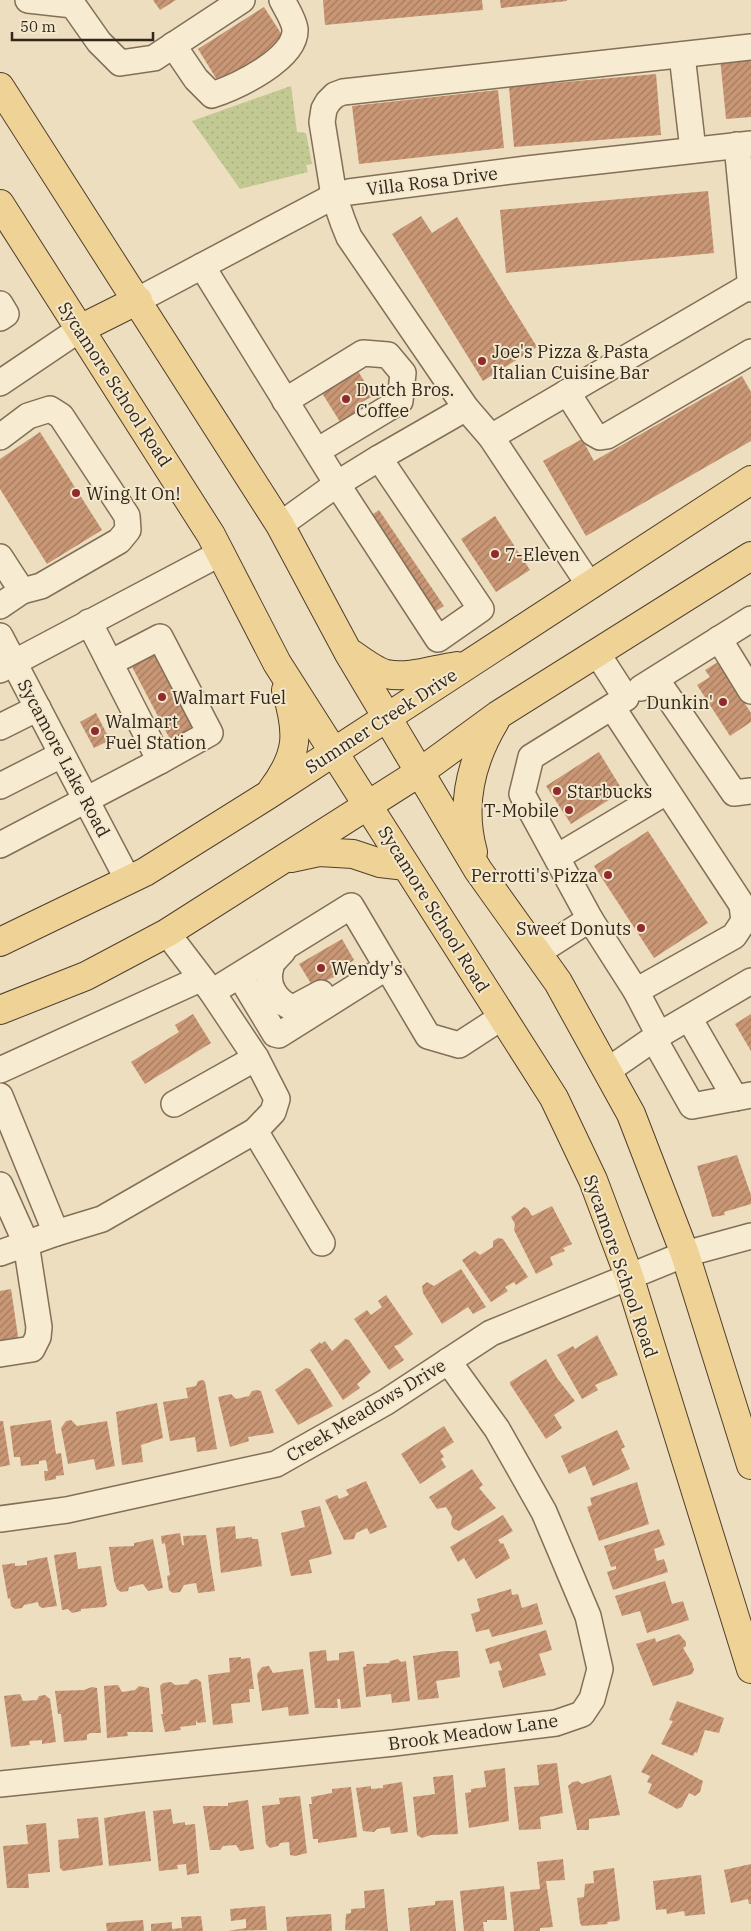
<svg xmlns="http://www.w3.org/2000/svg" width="751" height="1931" viewBox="0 0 751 1931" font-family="'IBM Plex Serif',serif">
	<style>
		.park { fill: url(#park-dots) }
		.building { fill: url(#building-hatch) }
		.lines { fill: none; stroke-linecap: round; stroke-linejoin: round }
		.minor-casing { stroke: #836f58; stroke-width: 28 }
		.major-casing { stroke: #513d2c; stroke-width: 30 }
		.minor { stroke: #f7ebd1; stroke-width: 25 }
		.major { stroke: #efd396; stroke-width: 28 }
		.poi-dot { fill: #902a2c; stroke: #f3e8cd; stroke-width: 2 }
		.labels { text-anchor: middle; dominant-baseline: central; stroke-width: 4; stroke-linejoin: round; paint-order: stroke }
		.street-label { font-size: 18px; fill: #33271c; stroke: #f3e8cd }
		.poi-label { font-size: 18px; fill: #33271c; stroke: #f3e8cd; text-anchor: start }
	</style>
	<defs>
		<pattern id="park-dots" width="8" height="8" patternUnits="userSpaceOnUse" patternTransform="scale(1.25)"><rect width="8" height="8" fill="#c3c993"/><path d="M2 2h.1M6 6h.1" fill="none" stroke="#a8ad7e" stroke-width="1.8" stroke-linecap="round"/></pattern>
		<pattern id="building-hatch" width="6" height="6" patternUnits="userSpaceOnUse" patternTransform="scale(1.25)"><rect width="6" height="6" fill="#c99775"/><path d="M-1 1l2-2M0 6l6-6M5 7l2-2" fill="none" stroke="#a47b5f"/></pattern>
	</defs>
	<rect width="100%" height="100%" fill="#ecdebe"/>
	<polygon class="park" points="291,86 297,132 306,133 312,164 306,165 308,172 240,189 192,121"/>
	<g class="building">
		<polygon points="153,0 176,0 160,10"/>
		<polygon points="323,0 482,0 483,10 325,25"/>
		<polygon points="500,0 567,0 567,1 501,8"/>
		<polygon points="264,7 286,41 219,83 198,49"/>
		<polygon points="751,55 751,117 726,119 720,58"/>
		<polygon points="656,74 661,135 514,147 509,87"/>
		<polygon points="498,90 504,148 359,164 352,106"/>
		<polygon points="708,191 714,253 506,273 500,210"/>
		<polygon points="421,216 432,233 457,217 537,347 483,381 392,234"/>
		<polygon points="358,371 373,396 362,402 367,410 342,425 322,393"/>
		<polygon points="742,376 751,392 751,441 586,536 543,461 582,439 594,461"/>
		<polygon points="40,432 102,530 47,564 0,489 0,459"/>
		<polygon points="379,510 444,606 431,614 367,518"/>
		<polygon points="495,516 530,570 496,592 461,539"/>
		<polygon points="152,651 194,731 172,743 130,663"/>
		<polygon points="718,662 751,713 751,722 730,736 697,685 710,677 705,670"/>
		<polygon points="96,713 110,740 94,748 80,722"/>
		<polygon points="599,752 623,791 571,824 546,786"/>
		<polygon points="648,831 708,923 654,958 594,866"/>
		<polygon points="342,939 354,960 335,972 337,976 317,984 315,990 299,964"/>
		<polygon points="193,1014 211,1043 145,1084 131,1062 179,1032 175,1025"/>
		<polygon points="751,1014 751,1051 735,1024"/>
		<polygon points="737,1155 751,1195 751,1204 724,1212 725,1215 712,1217 697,1166"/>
		<polygon points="552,1206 572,1244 563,1248 565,1251 550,1257 553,1265 536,1274 514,1230 515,1224 511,1217 524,1207 528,1209 532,1216"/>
		<polygon points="498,1238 503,1239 528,1277 516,1285 514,1282 505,1287 508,1291 491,1302 462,1260 475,1251 480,1255 493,1247 493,1241"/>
		<polygon points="461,1269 486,1307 473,1314 468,1307 442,1324 423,1293 422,1286 427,1282 434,1286"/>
		<polygon points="11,1289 20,1350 0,1353 0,1291"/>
		<polygon points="386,1295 413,1334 400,1344 394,1346 404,1360 389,1370 354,1319 367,1310 371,1315 382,1307 378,1301"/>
		<polygon points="597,1335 618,1375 595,1385 598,1390 582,1399 557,1355 573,1346 575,1349"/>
		<polygon points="345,1339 349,1340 371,1372 357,1384 360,1388 343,1400 310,1350 320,1342 321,1344 325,1341 332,1351"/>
		<polygon points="546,1359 557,1378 575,1401 554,1415 562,1428 546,1439 510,1384 510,1382"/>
		<polygon points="306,1368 310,1369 333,1406 298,1425 275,1390"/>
		<polygon points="203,1380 205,1382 217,1449 197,1452 195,1437 170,1441 163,1402 188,1398 186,1388 196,1386 198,1381"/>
		<polygon points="257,1390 261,1391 274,1433 248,1437 249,1441 230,1447 218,1397 231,1394 236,1399 249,1396 252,1391"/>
		<polygon points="157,1403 163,1438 141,1445 143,1462 122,1465 116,1412"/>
		<polygon points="51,1420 56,1454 61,1453 64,1475 56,1476 56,1479 45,1481 44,1471 48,1471 46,1460 39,1461 39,1464 21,1466 20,1457 14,1457 10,1426"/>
		<polygon points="71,1420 77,1426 107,1421 115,1466 96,1470 94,1459 68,1464 61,1428 66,1421"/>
		<polygon points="0,1421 3,1421 10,1465 0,1467"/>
		<polygon points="444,1426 454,1442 440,1451 444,1457 441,1459 446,1467 420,1484 401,1454"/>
		<polygon points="617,1430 625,1447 621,1449 630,1469 593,1486 585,1466 569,1474 561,1456"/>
		<polygon points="472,1469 483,1485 479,1488 496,1508 459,1531 454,1529 451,1524 452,1517 446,1507 437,1509 429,1497"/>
		<polygon points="366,1481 387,1527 370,1534 367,1528 356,1533 354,1539 344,1540 325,1500 337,1495 339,1499 349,1495 346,1490"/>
		<polygon points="637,1482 649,1524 599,1541 587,1507 592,1505 590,1498"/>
		<polygon points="320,1506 332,1554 309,1560 312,1573 291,1576 281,1533 305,1527 301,1511"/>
		<polygon points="503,1515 513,1531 498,1540 501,1544 503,1543 510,1558 476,1579 464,1558 458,1562 450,1547"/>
		<polygon points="235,1526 236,1539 252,1537 252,1539 258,1539 262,1566 221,1573 216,1528"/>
		<polygon points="659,1529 665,1545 654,1549 657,1561 664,1559 668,1572 613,1590 607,1572 616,1569 616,1566 611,1567 604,1546"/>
		<polygon points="180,1533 182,1545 184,1545 183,1536 206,1535 215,1591 198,1593 196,1583 184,1585 180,1592 173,1593 169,1590 167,1576 170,1575 165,1543 162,1544 161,1536"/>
		<polygon points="153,1539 163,1588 148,1591 143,1584 129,1587 128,1591 121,1592 117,1589 114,1581 109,1547 134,1546 134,1543"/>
		<polygon points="76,1552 78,1569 101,1566 107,1605 104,1607 81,1609 81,1611 72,1613 68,1609 62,1610 54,1555"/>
		<polygon points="47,1557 57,1606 42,1608 39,1606 38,1602 24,1605 22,1608 15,1609 11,1606 10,1598 8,1599 2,1565 15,1563 15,1566 27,1565 27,1561"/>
		<polygon points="665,1581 672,1604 683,1601 689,1620 647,1633 640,1611 622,1616 615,1596"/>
		<polygon points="511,1589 512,1595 518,1594 522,1608 537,1603 543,1624 492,1637 489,1629 476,1632 471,1614 480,1611 477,1599"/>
		<polygon points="546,1630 552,1650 539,1654 546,1675 503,1688 498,1671 502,1670 499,1661 490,1664 485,1649"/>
		<polygon points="679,1634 686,1642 686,1646 683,1648 692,1663 694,1670 692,1674 653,1686 636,1644 655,1638 656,1642"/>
		<polygon points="326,1650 327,1661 339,1660 339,1653 354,1651 361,1707 341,1709 340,1699 337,1699 338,1708 315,1708 309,1652"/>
		<polygon points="445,1651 458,1651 460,1677 436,1681 439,1698 418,1700 413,1656"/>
		<polygon points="241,1657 241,1659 250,1658 254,1689 249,1689 250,1702 231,1704 233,1723 213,1725 208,1675 230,1672 229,1658"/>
		<polygon points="398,1659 401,1662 406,1661 410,1701 392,1703 391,1694 366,1697 363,1667 367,1666 366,1664 389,1663 390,1661"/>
		<polygon points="269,1666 273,1673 303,1669 309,1714 289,1716 288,1707 262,1711 257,1674 262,1667"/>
		<polygon points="197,1679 201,1682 206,1722 198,1723 196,1720 196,1725 180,1727 181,1730 165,1732 161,1714 163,1714 160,1686 163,1683 171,1682 175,1685 188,1684 191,1680"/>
		<polygon points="118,1685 122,1692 135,1690 139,1686 149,1688 153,1732 127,1732 128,1736 107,1738 104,1686"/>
		<polygon points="92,1687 97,1688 101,1733 90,1733 87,1735 87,1740 64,1742 61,1714 58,1714 55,1691 84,1690"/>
		<polygon points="20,1694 23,1701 37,1700 39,1696 45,1695 50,1699 56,1742 42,1744 42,1740 29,1741 30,1745 11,1747 4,1696"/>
		<polygon points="677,1701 724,1718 719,1733 705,1730 697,1753 695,1752 693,1756 661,1744 673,1721 669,1720"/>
		<polygon points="652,1754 703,1781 700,1792 695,1796 689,1793 682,1807 677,1809 648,1793 652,1784 647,1782 650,1776 641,1772"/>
		<polygon points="557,1763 563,1813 540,1817 541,1829 519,1830 514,1787 539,1785 537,1765"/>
		<polygon points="505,1768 509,1821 469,1828 465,1793 471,1792 471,1789 486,1787 484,1771"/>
		<polygon points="453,1775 458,1834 431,1835 422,1838 417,1835 413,1797 435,1794 433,1777"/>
		<polygon points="611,1775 620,1815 589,1819 589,1830 577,1830 568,1786 573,1782 578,1781 582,1784"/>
		<polygon points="402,1782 408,1832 391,1834 390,1827 377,1829 374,1832 363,1831 356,1788 371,1786 371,1789 383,1788 383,1785"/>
		<polygon points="351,1787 357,1837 318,1843 318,1839 313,1839 309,1804 312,1804 311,1797 332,1793 332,1789"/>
		<polygon points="300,1796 307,1853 295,1856 290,1855 289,1842 280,1843 278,1846 270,1848 266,1844 262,1806 280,1804 279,1798"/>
		<polygon points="248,1800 254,1849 240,1851 236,1845 223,1846 220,1850 210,1850 203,1806 228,1806 228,1803"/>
		<polygon points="171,1809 173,1824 185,1822 185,1825 195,1824 199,1873 187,1875 186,1864 177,1865 178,1869 159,1871 153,1811"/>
		<polygon points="145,1811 151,1861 109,1866 104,1818"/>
		<polygon points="98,1817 103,1865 63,1871 60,1868 58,1840 79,1838 77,1819"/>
		<polygon points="46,1823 50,1872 28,1874 29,1888 7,1888 3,1846 28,1844 26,1825"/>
		<polygon points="563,1859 565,1880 546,1881 553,1927 540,1928 540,1931 514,1931 510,1892 540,1889 537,1862"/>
		<polygon points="751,1864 751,1904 749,1904 748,1899 731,1903 724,1870"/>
		<polygon points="614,1868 620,1919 618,1921 607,1922 608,1924 582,1926 580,1923 577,1898 584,1897 585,1884 594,1883 593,1871"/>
		<polygon points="701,1875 705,1914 685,1916 684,1911 667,1914 666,1909 656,1910 653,1881"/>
		<polygon points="504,1886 507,1920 487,1920 487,1922 483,1922 484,1931 464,1931 460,1891"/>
		<polygon points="384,1889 388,1931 345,1930 346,1914 351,1913 351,1909 365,1908 364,1891"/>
		<polygon points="453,1900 456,1931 410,1931 408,1908 435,1905 435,1901"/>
		<polygon points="265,1906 267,1930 228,1931 246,1928 246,1919 231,1921 230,1909"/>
		<polygon points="331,1914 332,1931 287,1931 286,1917"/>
		<polygon points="201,1916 203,1931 151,1931 151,1924 172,1922 172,1929 182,1928 181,1917"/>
		<polygon points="143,1920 144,1931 107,1931 106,1923"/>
	</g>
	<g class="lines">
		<g class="minor-casing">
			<g id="minor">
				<polyline points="28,0 73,5 99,42 120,63 154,58 242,0"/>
				<path d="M173 45 196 79 212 95C236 87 297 59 295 29 294 20 286 8 282 0"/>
				<polyline points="682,55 693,150"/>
				<polyline points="737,145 751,289"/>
				<polyline points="202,266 337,484 379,458"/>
				<polyline points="138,300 334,196 349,192 527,169 751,144"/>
				<polyline points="0,304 6,314 0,318"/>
				<polyline points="0,383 80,329"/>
				<polyline points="567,392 593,433 600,437 607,436 751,352"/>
				<polyline points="285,401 363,353 388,355 403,373 400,401 317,451"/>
				<polyline points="466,408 349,237 343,222 334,196 322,122 324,109 328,102 335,95 343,92 751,47"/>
				<polyline points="0,437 28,416 50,409 61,416 127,516 128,530 119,541 41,586 22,591 0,606"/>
				<polyline points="491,437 751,285"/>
				<polyline points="280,525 337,484 438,639 481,609 379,458 466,408 491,437 590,586"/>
				<polyline points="0,557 22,591"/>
				<polyline points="0,636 128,880"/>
				<polyline points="719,639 751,691"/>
				<polyline points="110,663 160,637 210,733 160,761"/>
				<polyline points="0,670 221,553"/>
				<polyline points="656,679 734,793 751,791"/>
				<polyline points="641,688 751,619"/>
				<polyline points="0,727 38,708"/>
				<polyline points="0,786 61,755"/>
				<polyline points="0,845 160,761 89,622"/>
				<polyline points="557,857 666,792"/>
				<polyline points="590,919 636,991"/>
				<polyline points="167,933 212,992 351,906 428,1036 459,1045 502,1017"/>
				<path d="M283 951C279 956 272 961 271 967 265 986 277 1002 293 1008L321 993"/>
				<polyline points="537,953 590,919 522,794 531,757 626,698 597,653"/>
				<polyline points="240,976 275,1034 279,1035 387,967"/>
				<polyline points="689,1018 735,1098"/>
				<polyline points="659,1035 751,981"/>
				<polyline points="654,1039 692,1106 751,1095"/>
				<polyline points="0,1070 200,979"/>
				<polyline points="607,1071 659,1035 636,991 734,936 744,921 742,905 612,707"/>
				<polyline points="0,1096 56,1233 0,1253"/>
				<polyline points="174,1104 256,1058 212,992"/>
				<polyline points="255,1131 322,1243"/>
				<polyline points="0,1185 26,1243 39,1327 38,1337 32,1349 0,1354"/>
				<polyline points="56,1233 102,1219 255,1131 273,1112 277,1099 256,1058"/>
				<polyline points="0,1519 67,1510 276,1464 386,1402 491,1333 685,1254 751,1236"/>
				<polyline points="0,1784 394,1743 556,1723 582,1714 592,1699 600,1669 588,1616 544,1512 497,1429 448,1361"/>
			</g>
		</g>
		<g class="major-casing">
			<g id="major">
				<polyline points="0,87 280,525 348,652 478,870 558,982 631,1114 685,1254 751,1465"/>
				<polyline points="0,204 211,535 277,663 554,1098 593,1180 629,1276 751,1669"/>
				<polyline points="80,329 138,300"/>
				<path d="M352 654C362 661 375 671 386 674 409 679 435 669 457 666"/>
				<path d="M272 790C299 754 299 733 286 690"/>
				<path d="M473 852C460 805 471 761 495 721"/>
				<polyline points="291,858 319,852 353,854 380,863 406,866"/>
				<polyline points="0,942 145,872 268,795 751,480"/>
				<polyline points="0,1010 86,976 167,933 420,772 498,715 751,556"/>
			</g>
		</g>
		<use href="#minor" class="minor"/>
		<use href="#major" class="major"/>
	</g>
	<g class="poi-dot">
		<circle cx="482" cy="361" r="5"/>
		<circle cx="346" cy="399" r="5"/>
		<circle cx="76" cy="493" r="5"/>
		<circle cx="495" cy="554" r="5"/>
		<circle cx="162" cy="697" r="5"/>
		<circle cx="723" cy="702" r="5"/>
		<circle cx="95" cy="731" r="5"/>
		<circle cx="557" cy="791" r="5"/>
		<circle cx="569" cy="810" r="5"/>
		<circle cx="608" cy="875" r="5"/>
		<circle cx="641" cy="928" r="5"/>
		<circle cx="321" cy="968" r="5"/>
	</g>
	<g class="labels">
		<g class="street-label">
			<text transform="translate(432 181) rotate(-7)">Villa Rosa Drive</text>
			<text transform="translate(115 384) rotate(57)">Sycamore School Road</text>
			<text transform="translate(381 721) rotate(-33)">Summer Creek Drive</text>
			<text transform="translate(64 758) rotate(62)">Sycamore Lake Road</text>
			<text transform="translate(434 909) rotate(58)">Sycamore School Road</text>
			<text transform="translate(621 1266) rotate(71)">Sycamore School Road</text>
			<text transform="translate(366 1410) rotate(-31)">Creek Meadows Drive</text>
			<text transform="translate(473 1732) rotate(-8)">Brook Meadow Lane</text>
		</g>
		<g class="poi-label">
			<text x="492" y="351">Joe's Pizza &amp; Pasta<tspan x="492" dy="21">Italian Cuisine Bar</tspan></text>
			<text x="356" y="389">Dutch Bros.<tspan x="356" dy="21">Coffee</tspan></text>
			<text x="86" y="493">Wing It On!</text>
			<text x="505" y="554">7-Eleven</text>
			<text x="172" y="697">Walmart Fuel</text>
			<text x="713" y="702" text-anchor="end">Dunkin'</text>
			<text x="105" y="721">Walmart<tspan x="105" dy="21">Fuel Station</tspan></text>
			<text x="567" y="791">Starbucks</text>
			<text x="559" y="810" text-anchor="end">T-Mobile</text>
			<text x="598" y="875" text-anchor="end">Perrotti's Pizza</text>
			<text x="631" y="928" text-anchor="end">Sweet Donuts</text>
			<text x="331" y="968">Wendy's</text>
		</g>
	</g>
	<path d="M12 32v8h141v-8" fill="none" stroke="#33271c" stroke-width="2.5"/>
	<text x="20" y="32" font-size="15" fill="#33271c" stroke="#f3e8cd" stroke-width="4" paint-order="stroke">50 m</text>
</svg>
